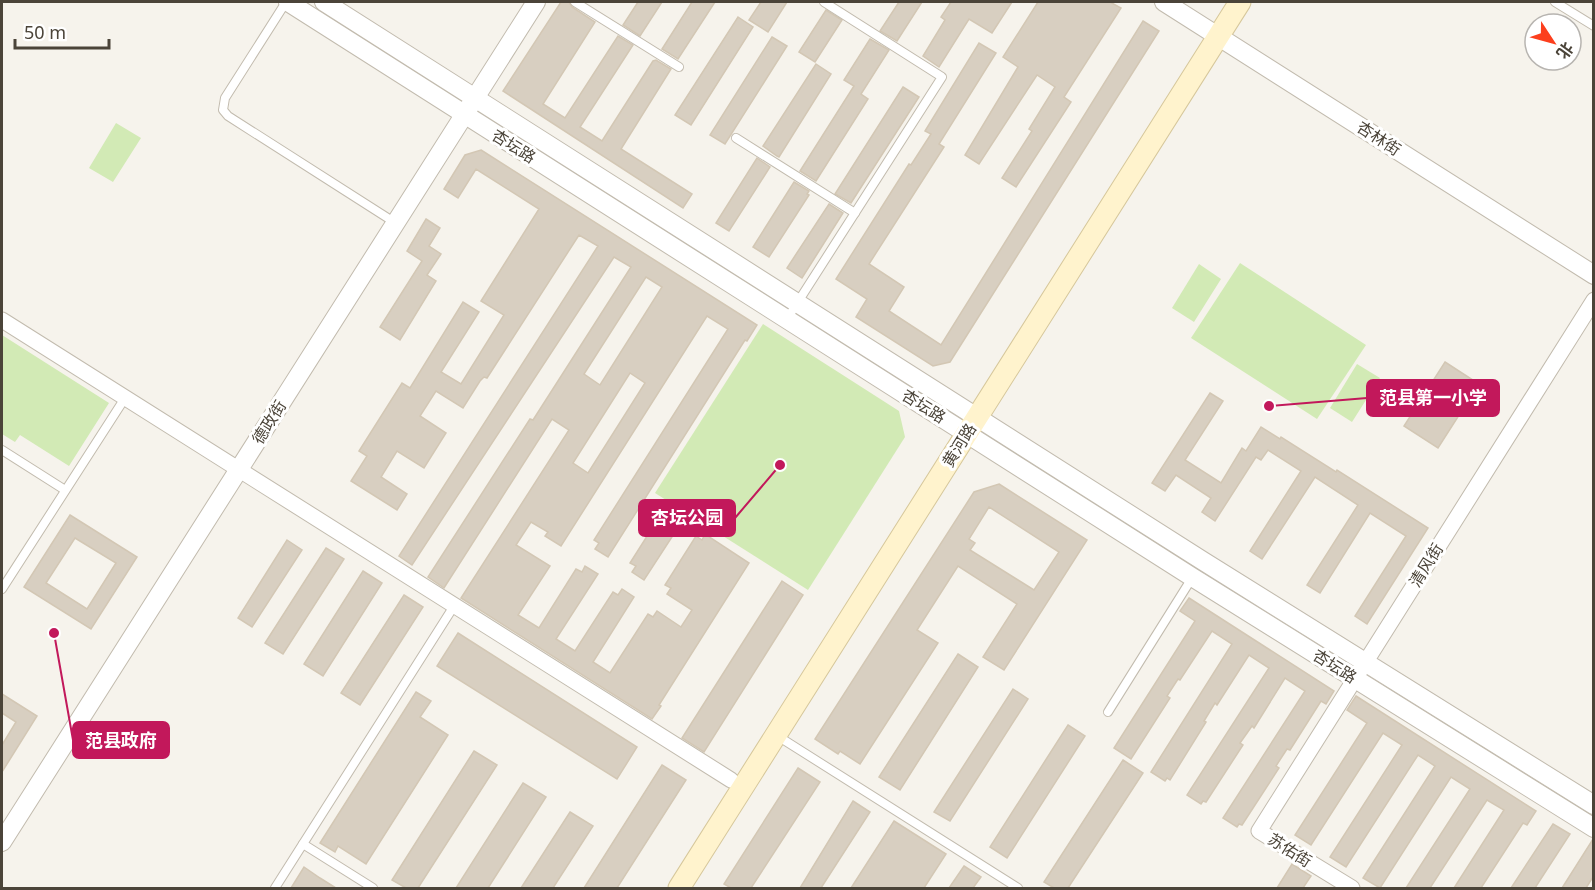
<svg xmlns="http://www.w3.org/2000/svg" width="1595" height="890" viewBox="0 0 1595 890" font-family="'Noto Sans','Noto Sans SC',sans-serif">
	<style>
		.green { fill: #d2eab5 }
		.building { fill: #d8cfc1; stroke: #d3c7b4; stroke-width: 1.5; fill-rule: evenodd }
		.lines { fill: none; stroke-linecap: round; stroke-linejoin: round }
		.service-casing { stroke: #c2bbae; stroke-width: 10 }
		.minor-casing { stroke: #c2bbae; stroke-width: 17 }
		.tertiary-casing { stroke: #c2bbae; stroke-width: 20 }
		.secondary-casing { stroke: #d6c79b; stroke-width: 23 }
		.service { stroke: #fff; stroke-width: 8 }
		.minor { stroke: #fff; stroke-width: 15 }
		.tertiary { stroke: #fff; stroke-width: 18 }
		.secondary { stroke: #fff3cd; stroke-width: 21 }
		.labels { text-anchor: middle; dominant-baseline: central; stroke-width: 6; stroke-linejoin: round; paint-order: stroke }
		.street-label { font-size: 16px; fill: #4b4439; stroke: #fff }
		.leader { fill: none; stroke: #c2185b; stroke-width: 2 }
		.callout-dot { fill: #c2185b; stroke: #fff; stroke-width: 2 }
		.callout { fill: #c2185b; stroke: #c2185b; stroke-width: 2 }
		.callout-label { font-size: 18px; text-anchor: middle; font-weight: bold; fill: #fff }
	</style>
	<rect width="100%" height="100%" fill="#f6f3ec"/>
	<g class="green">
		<polygon points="116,123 141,138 113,182 89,168"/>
		<polygon points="1240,263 1366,345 1317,419 1191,338"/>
		<polygon points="1199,264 1221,279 1194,322 1172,308"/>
		<polygon points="763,324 899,411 905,437 808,590 655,493"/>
		<polygon points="2,335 109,403 69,466 20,435 15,442 2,434"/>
		<polygon points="1357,364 1380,378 1352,422 1330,408"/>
	</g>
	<g class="building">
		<polygon points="561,2 569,2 572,7 595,22 543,104 565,118 618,36 633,45 580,127 602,141 653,61 656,60 671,69 621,149 692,194 683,208 503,91"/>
		<polygon points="638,2 662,2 640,36 623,25"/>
		<polygon points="692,2 715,2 678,59 662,49"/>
		<polygon points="761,2 787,2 768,32 749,20"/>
		<polygon points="899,2 922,2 897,41 880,31"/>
		<polygon points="951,2 1012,2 992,33 969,19 939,67 923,56 945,20 941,17"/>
		<polygon points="1038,2 1110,2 1121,8 1064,97 1071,102 1016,187 1002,178 1032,131 1029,129 1055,87 1037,75 979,164 965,155 1018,67 1003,57"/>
		<polygon points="826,10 842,20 815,62 799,52"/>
		<polygon points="738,17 753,27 691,125 675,115"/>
		<polygon points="1143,21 1159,31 950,362 933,366 856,317 867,299 836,279 909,164 911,165 931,134 925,131 979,43 996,53 939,144 944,147 869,264 904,287 889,311 941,345"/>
		<polygon points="772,37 787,46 725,144 710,135"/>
		<polygon points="870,39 889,50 861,94 868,99 816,181 800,171 854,86 844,80"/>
		<polygon points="816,64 831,74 779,157 777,156 763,146"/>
		<polygon points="903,87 919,97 851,203 835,194"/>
		<path d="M481 150 757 325 747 341 745 340 608 557 595 549 599 543 594 540 728 329 707 316 561 546 545 536 548 532 531 522 516 545 550 566 518 615 539 628 576 569 582 572 585 566 598 574 556 639 575 651 613 592 618 595 622 589 634 597 593 662 610 673 648 614 653 617 657 611 681 627 692 610 667 594 671 588 665 585 696 536 702 540 705 534 749 563 659 705 661 706 652 719 461 598 569 430 552 419 444 588 428 577 530 419 533 420 631 267 614 257 412 565 399 556 598 246 579 235 487 378 484 377 480 381 463 408 436 391 420 416 446 433 424 468 397 451 381 477 407 494 397 510 351 481 367 456 359 451 402 383 410 388 463 302 479 312 441 372 461 384 504 315 481 301 539 209 476 169 458 198 444 189 465 155ZM646 277 662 287 600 385 584 374ZM630 373 645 383 588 473 573 463Z"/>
		<polygon points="757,158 770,167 729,231 716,223"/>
		<polygon points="794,182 809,191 807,194 809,195 769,257 753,247"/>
		<polygon points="829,204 843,213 802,278 787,268"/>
		<polygon points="426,219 440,228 429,246 441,254 427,275 436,281 400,340 380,327 422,261 407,251"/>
		<polygon points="1445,362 1479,384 1438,448 1404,426"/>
		<polygon points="1210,393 1223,401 1185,460 1221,483 1242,448 1246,451 1261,427 1280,439 1281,437 1336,472 1337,470 1428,528 1367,624 1355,616 1406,536 1370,513 1320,593 1307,585 1358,505 1315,477 1262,559 1250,551 1301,471 1268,450 1261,460 1256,457 1215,521 1202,512 1211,498 1176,475 1165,491 1152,483"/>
		<path d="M999 484 1087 540 1004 670 983 657 1017 604 958 566 917 630 938 643 860 764 840 751 838 754 815 739 974 492ZM989 507 1059 552 1034 590 970 550 975 543 969 539Z"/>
		<polygon points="670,512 683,520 644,580 632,572 636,566 630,563 661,514 666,518"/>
		<path d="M70 515 137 557 91 629 24 587ZM75 538 116 563 87 609 46 583Z"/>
		<polygon points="287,540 302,550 252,627 238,618"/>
		<polygon points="326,548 344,559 283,654 265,643"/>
		<polygon points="363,571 382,583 323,676 304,664"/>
		<polygon points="782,581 803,595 704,752 682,738"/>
		<polygon points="404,595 423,607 360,705 341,693"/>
		<polygon points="1189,598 1334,691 1326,704 1321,701 1290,750 1287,749 1276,766 1279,768 1242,825 1239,824 1237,827 1223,818 1305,691 1285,678 1254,728 1252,726 1240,743 1243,745 1206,802 1203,801 1201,804 1187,795 1269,668 1249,655 1217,705 1215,703 1204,721 1206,722 1170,780 1167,778 1165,781 1151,772 1232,644 1212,631 1180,680 1178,679 1167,696 1170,698 1131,759 1114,748 1195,621 1180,611"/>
		<polygon points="458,633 637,747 617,779 437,666"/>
		<polygon points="958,654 978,667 900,790 879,777"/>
		<polygon points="1013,689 1028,699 950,821 934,812"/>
		<polygon points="416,692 431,701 420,717 448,735 366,864 338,846 335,852 320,843"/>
		<polygon points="2,694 37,716 2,772 2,745 16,722 2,713"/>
		<polygon points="1356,696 1536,811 1527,825 1523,823 1481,888 1454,888 1504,810 1487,800 1430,888 1406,888 1470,789 1451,777 1380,888 1363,878 1435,766 1418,755 1346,867 1330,857 1402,745 1383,733 1311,845 1295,835 1367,723 1347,710"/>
		<polygon points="1068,725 1085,736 1007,858 990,847"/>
		<polygon points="474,751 497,765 418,888 406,888 392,880"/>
		<polygon points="1123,760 1143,773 1068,888 1054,888 1044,882"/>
		<polygon points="662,765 686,780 617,888 584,888"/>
		<polygon points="798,768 820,782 751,888 731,888 724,884"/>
		<polygon points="523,783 546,797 488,888 456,888"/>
		<polygon points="853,801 870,812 821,888 800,888"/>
		<polygon points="570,812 593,826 553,888 521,888"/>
		<polygon points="894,821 946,854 924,888 851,888"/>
		<polygon points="1553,824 1570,834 1535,888 1511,888"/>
		<polygon points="1593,839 1593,877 1586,888 1562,888"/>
		<polygon points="1292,864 1311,876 1303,888 1277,888"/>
		<polygon points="964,866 981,877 973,888 949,888"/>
		<polygon points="304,867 320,878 336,888 291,888"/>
	</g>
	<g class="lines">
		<g class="service-casing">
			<g id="service">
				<polyline points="286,2 225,98 223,110 228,116 394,222"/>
				<polyline points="575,2 679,67"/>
				<polyline points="1555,2 1594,26"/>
				<polyline points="736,138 855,213"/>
				<polyline points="787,319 942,77 824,2"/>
				<polyline points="2,450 65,490"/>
				<polyline points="2,589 125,398"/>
				<polyline points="1108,712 1192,578"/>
				<polyline points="776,735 1018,888"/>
				<polyline points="303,844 373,888"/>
				<polyline points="275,888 454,606"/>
			</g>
		</g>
		<g class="minor-casing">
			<g id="minor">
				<polyline points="2,320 731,780"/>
				<polyline points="1352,888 1259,831 1594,300"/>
			</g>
		</g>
		<g class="tertiary-casing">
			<g id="tertiary">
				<polyline points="288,2 1192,577 1594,828"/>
				<polyline points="324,2 1203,561 1594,805"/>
				<polyline points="1164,2 1594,275"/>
				<polyline points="2,842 536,2"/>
			</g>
		</g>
		<g class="secondary-casing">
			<polyline id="secondary" points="679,888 1240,2"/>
		</g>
		<use href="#service" class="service"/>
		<use href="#minor" class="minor"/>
		<use href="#tertiary" class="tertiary"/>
		<use href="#secondary" class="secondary"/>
	</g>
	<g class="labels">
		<g class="street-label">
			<text transform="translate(1379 138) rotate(33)">杏林街</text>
			<text transform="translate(514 146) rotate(32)">杏坛路</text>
			<text transform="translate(924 406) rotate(32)">杏坛路</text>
			<text transform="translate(269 422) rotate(-58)">德政街</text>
			<text transform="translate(959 445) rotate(-58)">黄河路</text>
			<text transform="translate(1426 565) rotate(-58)">清风街</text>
			<text transform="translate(1335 666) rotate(32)">杏坛路</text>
			<text transform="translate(1290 850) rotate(32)">苏佑街</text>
		</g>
	</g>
	<path class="leader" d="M1269 406L1367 398M780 465L735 518M54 633L73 740"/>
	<g class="callout-dot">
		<circle cx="1269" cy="406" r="6"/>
		<circle cx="780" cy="465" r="6"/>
		<circle cx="54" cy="633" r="6"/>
	</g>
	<g class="callout">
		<rect x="1367" y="380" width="132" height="36" rx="6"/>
		<rect x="639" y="500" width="96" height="36" rx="6"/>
		<rect x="73" y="722" width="96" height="36" rx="6"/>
	</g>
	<g class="callout-label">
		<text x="1433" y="404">范县第一小学</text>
		<text x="687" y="524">杏坛公园</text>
		<text x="121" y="747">范县政府</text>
	</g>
	<rect width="1595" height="890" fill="none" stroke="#4b4439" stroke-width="6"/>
	<g transform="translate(1553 42) rotate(126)"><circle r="28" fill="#ffffff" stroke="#b7b4b0" stroke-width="1.5"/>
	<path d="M0-4.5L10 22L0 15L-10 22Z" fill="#fc3f1d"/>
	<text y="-9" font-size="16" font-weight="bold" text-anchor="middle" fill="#4b4439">北</text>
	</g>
	<path d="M15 39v9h94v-9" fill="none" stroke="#4b4439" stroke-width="3"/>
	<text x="24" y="39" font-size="18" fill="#4b4439" stroke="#ffffff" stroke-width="4.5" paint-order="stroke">50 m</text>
</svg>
